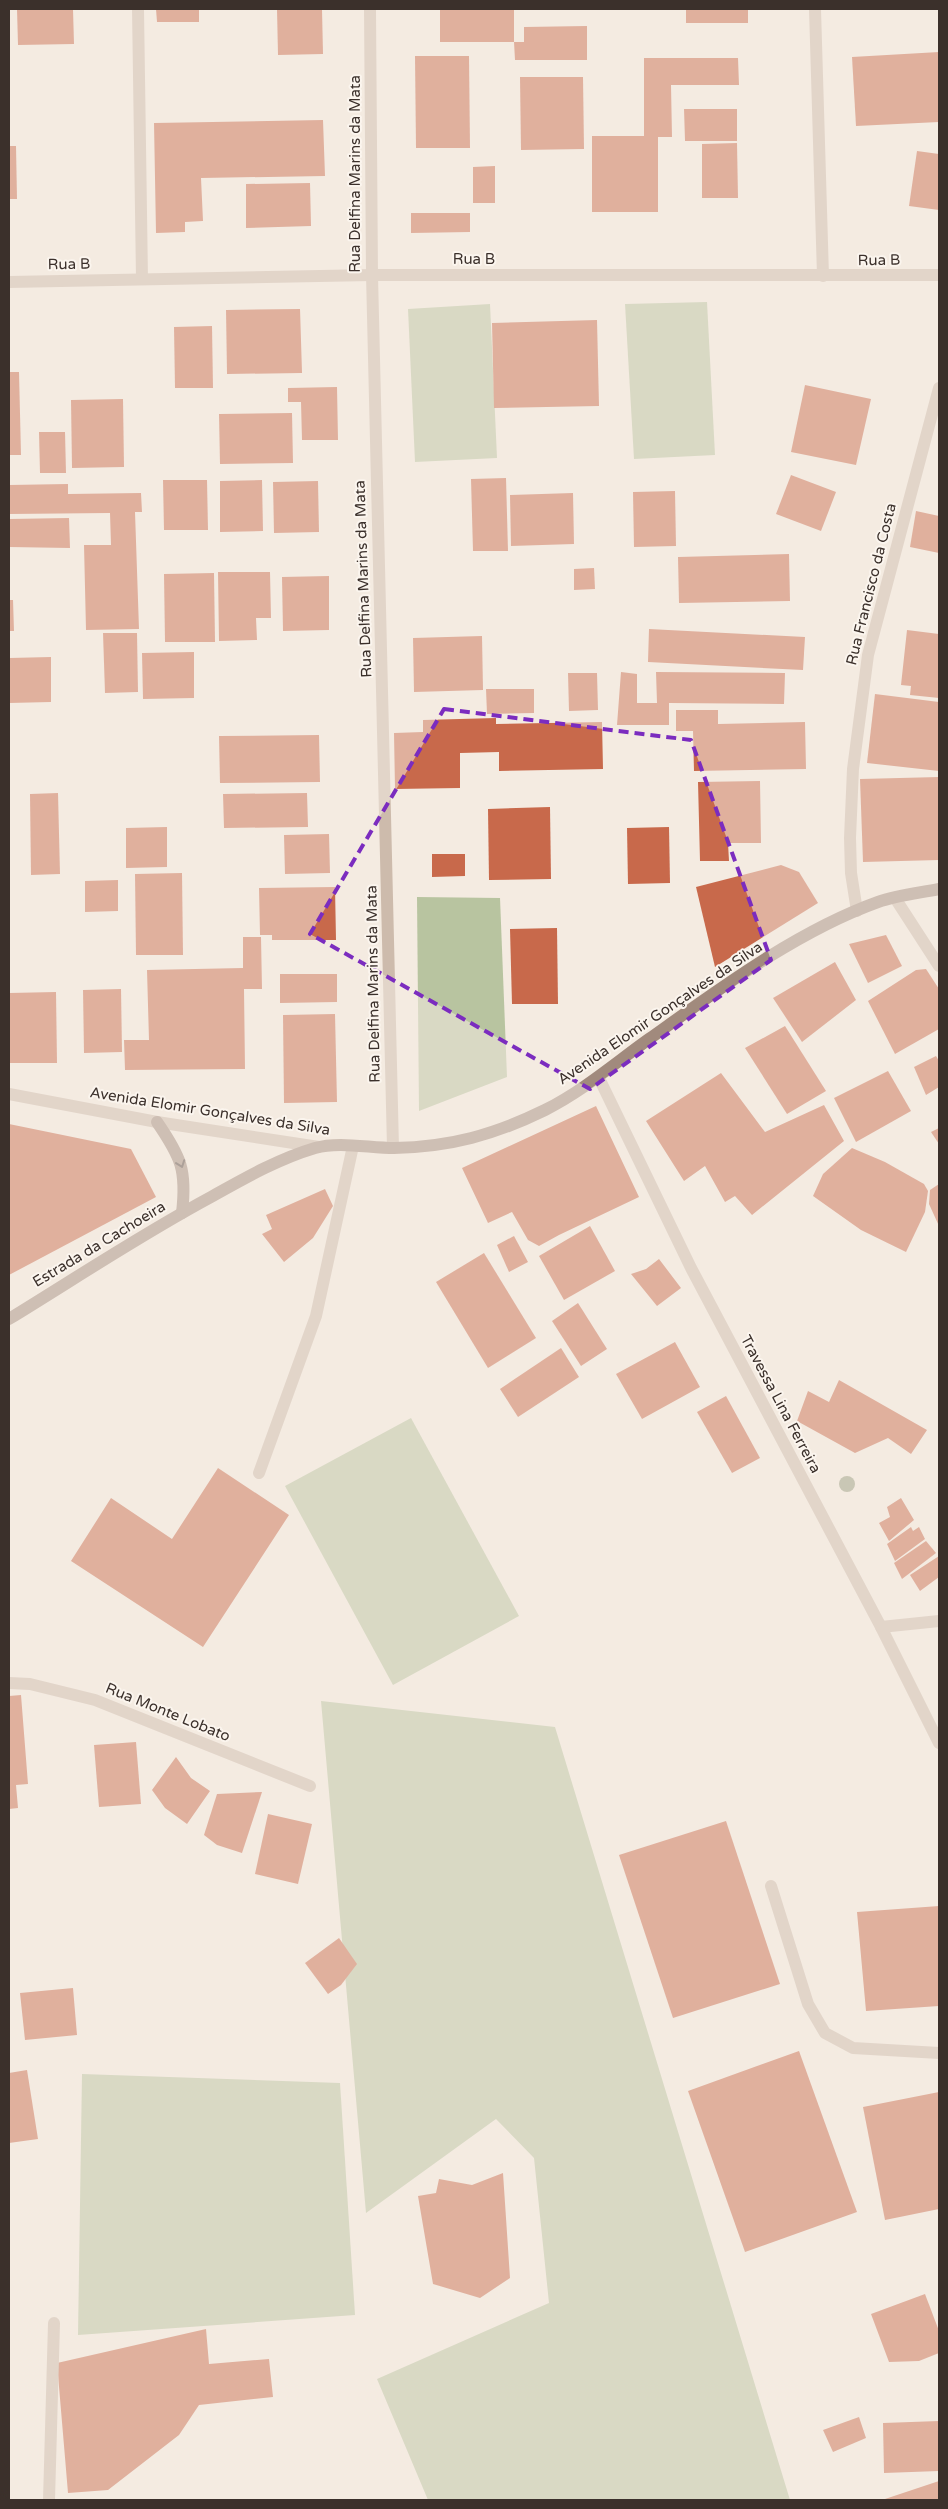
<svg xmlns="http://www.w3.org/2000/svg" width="948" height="2509" viewBox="0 0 948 2509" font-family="'Varela Round',sans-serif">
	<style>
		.green { fill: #b8c4a0 }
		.building { fill: #c8694b }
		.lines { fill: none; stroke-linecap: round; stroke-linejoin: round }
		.lane { stroke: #cdbbac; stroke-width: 12 }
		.street { stroke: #cdbbac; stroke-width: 12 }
		.secondary { stroke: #a18a7d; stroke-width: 12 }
		.tree { fill: #969b7f }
		.oneway { stroke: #544640 }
		.marked { fill: none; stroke: #7b2cbf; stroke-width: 4; stroke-dasharray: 10 6; stroke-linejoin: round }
		.labels { text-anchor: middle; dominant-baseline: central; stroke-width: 4; stroke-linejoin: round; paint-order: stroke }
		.street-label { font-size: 15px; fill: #3b302b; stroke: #fbf5ee }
	</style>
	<rect width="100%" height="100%" fill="#f4ebe1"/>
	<g class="green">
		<polygon points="707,302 715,455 634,459 625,304"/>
		<polygon points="490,304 497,458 415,462 408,309"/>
		<polygon points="417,897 500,898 507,1077 419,1111"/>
		<polygon points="411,1418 519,1616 393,1685 285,1486"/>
		<polygon points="321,1701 555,1727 790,2500 428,2500 377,2379 549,2303 534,2158 496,2119 366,2213"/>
		<polygon points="82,2074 340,2083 355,2315 78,2335"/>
	</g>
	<g class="building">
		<polygon points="17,9 73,9 74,44 18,45"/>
		<polygon points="156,9 199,9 199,22 157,22"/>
		<polygon points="277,9 322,9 323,54 278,55"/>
		<rect x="440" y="9" width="74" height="33"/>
		<rect x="686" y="9" width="62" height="14"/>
		<polygon points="587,26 587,60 515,60 514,42 524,42 524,27"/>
		<polygon points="939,52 939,122 856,126 852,57"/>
		<polygon points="415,56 469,56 470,148 416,148"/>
		<polygon points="644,58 738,58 739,85 671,85 672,137 658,137 658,212 592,212 592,136 644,136"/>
		<polygon points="520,77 583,77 584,149 521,150"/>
		<polygon points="684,109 737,109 737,141 685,141"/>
		<polygon points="323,120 325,176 201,178 203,221 185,222 185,232 156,233 154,123"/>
		<polygon points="737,143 738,198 702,198 702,144"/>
		<polygon points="9,146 16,146 17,199 9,199"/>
		<polygon points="917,151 939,154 939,210 909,206"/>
		<polygon points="495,166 495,203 473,203 473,167"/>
		<polygon points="310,183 311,226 246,228 246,184"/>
		<polygon points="411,213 470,213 470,232 411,233"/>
		<polygon points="300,309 302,373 227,374 226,310"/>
		<polygon points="597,320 599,406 494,408 492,323"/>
		<polygon points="212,326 213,388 175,388 174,327"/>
		<polygon points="9,372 19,372 21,455 9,455"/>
		<polygon points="805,385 871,399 856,465 791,452"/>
		<polygon points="337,387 338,440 302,440 301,402 288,402 288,388"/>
		<polygon points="123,399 124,467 72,468 71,400"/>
		<polygon points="292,413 293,463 220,464 219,414"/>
		<polygon points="39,432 65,432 66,473 40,473"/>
		<polygon points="791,475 836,492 821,531 776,514"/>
		<polygon points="506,478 508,551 473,551 471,479"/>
		<polygon points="163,480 207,480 208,530 164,530"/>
		<polygon points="262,480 263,531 220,532 220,481"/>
		<polygon points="318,481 319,532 274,533 273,482"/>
		<polygon points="68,484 68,494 141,493 142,512 135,512 139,629 86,630 84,545 111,545 110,513 9,514 9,485"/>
		<polygon points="675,491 676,546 634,547 633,492"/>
		<polygon points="573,493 574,544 511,546 510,495"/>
		<polygon points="916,511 939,516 939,553 910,547"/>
		<polygon points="69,518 70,548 9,547 9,519"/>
		<polygon points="789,554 790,601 679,603 678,557"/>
		<polygon points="594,568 595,589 574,590 574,569"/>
		<polygon points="218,572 270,572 271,618 256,618 257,640 219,641"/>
		<polygon points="214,573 215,642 165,642 164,574"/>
		<polygon points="329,576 329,630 283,631 282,577"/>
		<polygon points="9,600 13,600 14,631 9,631"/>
		<polygon points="649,629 805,637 803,670 648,662"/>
		<polygon points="907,630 939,634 939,698 910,695 911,686 901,685"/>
		<polygon points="103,633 137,633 138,692 105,693"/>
		<polygon points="482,636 483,690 414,692 413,638"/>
		<polygon points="194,652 194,698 143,699 142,653"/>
		<polygon points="51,657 51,702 9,703 9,658"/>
		<polygon points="621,672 637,674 637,703 657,703 656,672 785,673 784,704 669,703 669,725 617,725"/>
		<polygon points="568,673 597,673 598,710 569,711"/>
		<polygon points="486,689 534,689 534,713 487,714"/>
		<polygon points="875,694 939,702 939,771 867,763"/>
		<polygon points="676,710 718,710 718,724 805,722 806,769 694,771 693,731 676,731"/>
		<polygon points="496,718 496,724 602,722 603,769 499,771 499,752 460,753 460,788 395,789 394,733 423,732 423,720"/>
		<polygon points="319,735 320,782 220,783 219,736"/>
		<polygon points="939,777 939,860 863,862 860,779"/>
		<polygon points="760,781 761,843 728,843 729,861 700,861 698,782"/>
		<polygon points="58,793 60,874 31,875 30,794"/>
		<polygon points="307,793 308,827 224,828 223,794"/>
		<polygon points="550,807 551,879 489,880 488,809"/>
		<polygon points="167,827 167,867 126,868 126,828"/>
		<polygon points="669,827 670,883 628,884 627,828"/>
		<polygon points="329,834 330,873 285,874 284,835"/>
		<polygon points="432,854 465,854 465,876 432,877"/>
		<polygon points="781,865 799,872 818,903 715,967 696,887"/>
		<polygon points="182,873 183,955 136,955 135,874"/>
		<polygon points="118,880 118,911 85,912 85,881"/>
		<polygon points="335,887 336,940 272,940 272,935 260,935 259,888"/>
		<polygon points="557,928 558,1004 512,1004 510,929"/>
		<polygon points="886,935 902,966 868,983 849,944"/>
		<polygon points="243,937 261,937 262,989 244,989 245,1069 125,1070 124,1040 149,1040 147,970 243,968"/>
		<polygon points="835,962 856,1000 802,1042 773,998"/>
		<polygon points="926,969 939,989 939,1029 895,1054 868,1001 916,970"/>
		<polygon points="280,974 337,974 337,1002 280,1003"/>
		<polygon points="121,989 122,1052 84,1053 83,990"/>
		<polygon points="56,992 57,1063 9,1063 9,993"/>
		<polygon points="335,1014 337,1102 284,1103 283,1015"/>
		<polygon points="785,1026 826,1091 787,1114 745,1048"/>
		<polygon points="936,1056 939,1061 939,1087 926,1095 914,1067"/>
		<polygon points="888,1071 911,1111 856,1142 834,1098"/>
		<polygon points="721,1073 765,1132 824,1105 844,1141 752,1215 735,1196 725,1202 705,1166 684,1181 646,1121"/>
		<polygon points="596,1106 639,1197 559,1235 539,1246 528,1240 512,1212 488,1223 462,1168"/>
		<polygon points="9,1124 131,1149 156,1197 9,1275"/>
		<polygon points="939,1128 939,1144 931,1132"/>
		<polygon points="852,1148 885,1162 924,1184 928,1191 925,1212 906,1252 861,1230 813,1196 823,1174"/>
		<polygon points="939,1184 939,1226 929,1204 930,1190"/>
		<polygon points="325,1189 333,1206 313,1238 284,1262 262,1234 272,1229 266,1215"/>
		<polygon points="590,1226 615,1271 564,1300 539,1256"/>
		<polygon points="514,1236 528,1262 509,1272 497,1245"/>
		<polygon points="484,1253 536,1338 488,1368 436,1282"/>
		<polygon points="659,1259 681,1288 657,1306 631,1274 646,1269"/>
		<polygon points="578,1303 607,1349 581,1366 552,1321"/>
		<polygon points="675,1342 700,1387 642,1419 616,1374"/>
		<polygon points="561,1348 579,1377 518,1417 500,1389"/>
		<polygon points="839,1380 927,1430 911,1454 888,1438 855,1453 797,1421 808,1391 829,1402"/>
		<polygon points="726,1396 760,1458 732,1473 697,1412"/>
		<polygon points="218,1468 289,1515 203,1647 71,1561 111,1498 172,1539"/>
		<polygon points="901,1498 914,1520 889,1541 879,1523 890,1517 887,1507"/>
		<polygon points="911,1527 913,1531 919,1527 925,1539 895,1561 887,1544"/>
		<polygon points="926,1541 936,1553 902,1579 894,1563"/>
		<polygon points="939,1556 939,1577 920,1591 910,1575"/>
		<polygon points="21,1695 28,1784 16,1785 18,1808 9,1809 9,1696"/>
		<polygon points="136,1742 141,1804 99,1807 94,1745"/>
		<polygon points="176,1757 191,1778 210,1791 187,1824 165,1808 152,1790"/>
		<polygon points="262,1792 242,1853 217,1845 204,1835 217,1794"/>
		<polygon points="268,1814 312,1824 298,1884 255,1874"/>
		<polygon points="726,1821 780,1984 673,2018 619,1855"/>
		<polygon points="939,1906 939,2006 866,2011 857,1912"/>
		<polygon points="339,1938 357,1964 341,1985 328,1994 305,1963"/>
		<polygon points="73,1988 77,2035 25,2040 20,1993"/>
		<polygon points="799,2051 857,2212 745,2252 688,2091"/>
		<polygon points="27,2070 38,2139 9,2143 9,2073"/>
		<polygon points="939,2092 939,2209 885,2220 863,2107"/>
		<polygon points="503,2173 510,2278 480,2298 433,2284 418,2196 436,2193 439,2179 472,2185"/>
		<polygon points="925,2294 939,2331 939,2353 919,2361 889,2362 871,2314"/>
		<polygon points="206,2329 209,2364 269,2359 273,2397 199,2405 179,2435 108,2490 68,2493 57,2363"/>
		<polygon points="859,2417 866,2438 833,2452 823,2430"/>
		<polygon points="939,2421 939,2471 884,2473 883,2423"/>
		<polygon points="939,2481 939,2500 882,2500"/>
	</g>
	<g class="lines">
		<g class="lane">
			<polyline points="895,898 939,966"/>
			<polyline points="259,1473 316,1316 353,1146"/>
			<polyline points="771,1886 808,2004 825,2033 853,2048 939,2053"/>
			<polyline points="49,2500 54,2323"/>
		</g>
		<g class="street">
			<polyline points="138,9 142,279"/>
			<polyline points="370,9 372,275 393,1148"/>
			<polyline points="815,9 823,276"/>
			<polyline points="9,282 372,275 939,275"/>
			<polyline points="857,911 851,873 850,838 853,769 868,655 939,388"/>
			<polyline points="599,1078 691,1268 881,1627 939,1743"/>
			<polyline points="9,1094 157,1122 319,1147"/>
			<polyline points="881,1627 939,1621"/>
			<polyline points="9,1683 30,1684 95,1700 310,1786"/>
		</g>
		<g class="secondary">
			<path d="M157 1122C181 1157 187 1170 182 1213"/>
			<path d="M9 1319C76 1278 142 1234 211 1197 245 1178 278 1159 315 1148 339 1141 369 1148 394 1148 450 1147 494 1135 545 1110 583 1091 614 1064 649 1039 718 990 797 931 878 902 897 895 919 893 939 889"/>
		</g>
	</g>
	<circle class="tree" cx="847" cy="1484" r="8"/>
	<defs><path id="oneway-chevron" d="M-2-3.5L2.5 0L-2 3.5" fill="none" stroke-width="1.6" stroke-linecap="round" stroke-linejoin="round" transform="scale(1.25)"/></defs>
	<use class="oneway" href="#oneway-chevron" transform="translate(181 1164) rotate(70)"/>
	<path d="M0 0H948V2509H0ZM444 709 691 740 771 960 590 1089 310 934Z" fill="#f4ebe1" fill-opacity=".55" fill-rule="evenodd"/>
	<path class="marked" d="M444 709 691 740 771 960 590 1089 310 934Z"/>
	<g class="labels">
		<g class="street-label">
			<text transform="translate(355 174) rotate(-90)">Rua Delfina Marins da Mata</text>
			<text x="474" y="259">Rua B</text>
			<text transform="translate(879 260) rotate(-1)">Rua B</text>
			<text transform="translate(69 264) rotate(-1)">Rua B</text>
			<text transform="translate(363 579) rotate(-92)">Rua Delfina Marins da Mata</text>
			<text transform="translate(871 584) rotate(-76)">Rua Francisco da Costa</text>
			<text transform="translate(373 984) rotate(-91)">Rua Delfina Marins da Mata</text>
			<text transform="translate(660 1013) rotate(-34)">Avenida Elomir Gonçalves da Silva</text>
			<text transform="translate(210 1111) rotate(9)">Avenida Elomir Gonçalves da Silva</text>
			<text transform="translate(99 1244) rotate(-31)">Estrada da Cachoeira</text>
			<text transform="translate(781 1404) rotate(62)">Travessa Lina Ferreira</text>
			<text transform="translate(168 1712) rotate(22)">Rua Monte Lobato</text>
		</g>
	</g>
	<rect width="948" height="2509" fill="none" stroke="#3b302b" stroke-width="20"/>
</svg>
